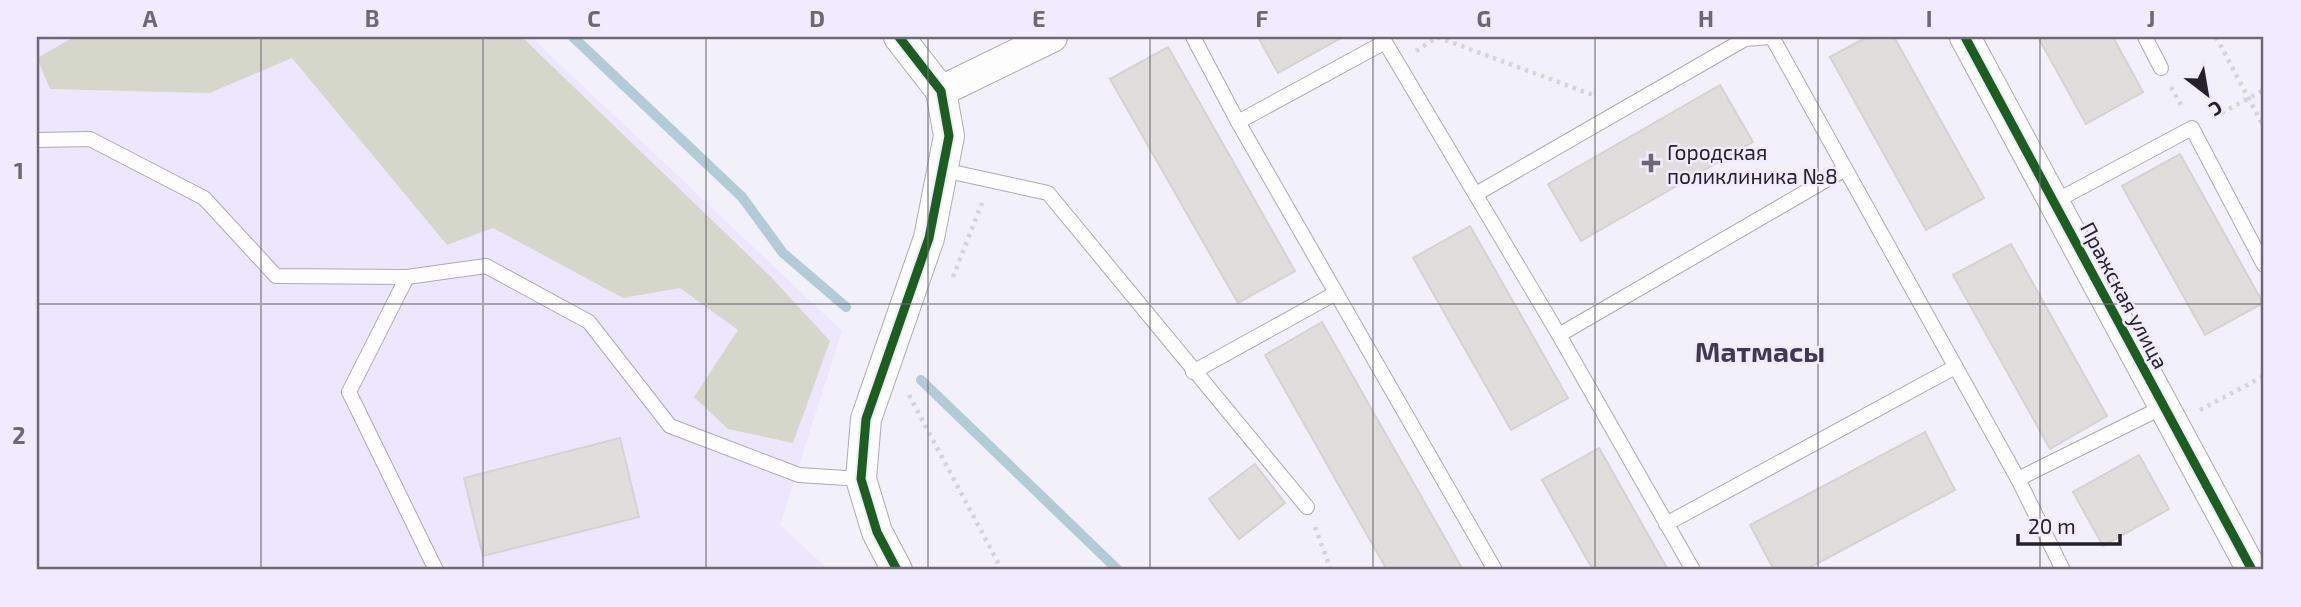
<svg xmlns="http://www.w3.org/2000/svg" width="2301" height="607" viewBox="0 0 2301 607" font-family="'Exo 2',sans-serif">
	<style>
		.built { fill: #ece7fd }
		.green { fill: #d6d7cb }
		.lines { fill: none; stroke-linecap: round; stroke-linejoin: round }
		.stream { stroke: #b2cbd6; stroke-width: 10 }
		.building { fill: #e0dddd; stroke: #d5d2d2; stroke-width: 2 }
		.service-casing { stroke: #acaab2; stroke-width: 16 }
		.minor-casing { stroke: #acaab2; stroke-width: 32 }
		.path { stroke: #d5d4d7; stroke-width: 4.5; stroke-dasharray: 3.5 5; stroke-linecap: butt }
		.service { stroke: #fdfdfe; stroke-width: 14 }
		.minor { stroke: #fdfdfe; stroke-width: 30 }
		.cycleway-casing { stroke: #f0ebff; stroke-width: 13 }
		.cycleway { stroke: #1b5e20; stroke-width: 9 }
		.grid { fill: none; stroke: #6c6973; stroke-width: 2; stroke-opacity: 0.55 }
		.poi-dot { fill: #6c6973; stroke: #f0ebff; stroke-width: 2.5 }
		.labels { text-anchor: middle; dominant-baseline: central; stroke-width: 5; stroke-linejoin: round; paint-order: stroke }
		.poi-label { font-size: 21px; fill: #24212a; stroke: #f0ebff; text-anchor: start }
		.street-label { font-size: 21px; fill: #24212a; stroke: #f0ebff }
		.district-label { font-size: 28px; font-weight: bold; fill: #3f3a4d; stroke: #f0ebff }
		.neatline { fill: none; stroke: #6c6973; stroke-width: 2.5 }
		.grid-label { font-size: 23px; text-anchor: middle; font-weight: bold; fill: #6c6973 }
	</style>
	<rect width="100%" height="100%" fill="#f2f0fa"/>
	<polygon class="built" points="37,37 531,37 842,331 780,525 829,570 37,570"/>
	<polygon class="green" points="74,37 522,37 771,277 830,341 793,443 728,429 694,397 738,330 680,288 623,298 493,228 447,245 292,58 210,93 50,89 37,58"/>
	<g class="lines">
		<g class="stream">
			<polyline points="573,37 742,197 783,253 846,307"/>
			<polyline points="921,380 1118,570"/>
		</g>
	</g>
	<g class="building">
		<polygon points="1258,37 1343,37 1278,73"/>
		<polygon points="1867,37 1894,37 1984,198 1926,230 1830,57"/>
		<polygon points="2038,37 2113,37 2143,92 2086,124"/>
		<polygon points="1168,47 1295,271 1238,303 1110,79"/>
		<polygon points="1720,85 1753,142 1581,241 1548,184"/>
		<polygon points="2180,154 2263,303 2205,335 2122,186"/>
		<polygon points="1470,226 1568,398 1511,430 1413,258"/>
		<polygon points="2011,244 2107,416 2050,449 1953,275"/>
		<polygon points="1322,322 1463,570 1387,570 1265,355"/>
		<polygon points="1925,432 1955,490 1805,570 1774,570 1750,525"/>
		<polygon points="620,438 639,517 483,556 464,478"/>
		<polygon points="1599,448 1668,570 1593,570 1542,480"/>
		<polygon points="2139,455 2169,509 2103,546 2073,492"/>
		<polygon points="1255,464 1285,503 1239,539 1209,499"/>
	</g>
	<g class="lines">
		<g class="service-casing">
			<g id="service">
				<polyline points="1193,37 1238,122 1495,570"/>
				<polyline points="1772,37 2018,479"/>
				<polyline points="2145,37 2161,68"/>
				<polyline points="1238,122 1385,42 1559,335"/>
				<polyline points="37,140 90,139 204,198 276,276 407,277 486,266 589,322 670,426 799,475 861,479"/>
				<polyline points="943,170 1048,193 1307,507"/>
				<polyline points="1476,194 1745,39 1771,37"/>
				<polyline points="2054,202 2192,128 2264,265"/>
				<polyline points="407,277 349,392 436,570"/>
				<polyline points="1193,372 1336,293"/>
				<polyline points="1666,524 1955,367"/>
				<polyline points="1693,570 1559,335 1845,169"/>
				<polyline points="2063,570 2018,479 2165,406"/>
			</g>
		</g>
		<g class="minor-casing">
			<g id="minor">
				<polyline points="1965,37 2252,570"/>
				<polyline points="941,91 1052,37"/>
				<polyline points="897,570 877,532 861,479 866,419 929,238 949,136 941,91 899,37"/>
			</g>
		</g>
		<g class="path">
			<polyline points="2216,37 2264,127"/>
			<polyline points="1416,51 1437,37 1596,96"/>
			<polyline points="2171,87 2182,107"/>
			<polyline points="2214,117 2264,90"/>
			<polyline points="953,277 982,203"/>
			<polyline points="909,395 1002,570"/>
			<polyline points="2200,410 2264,376"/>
			<polyline points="1315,527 1331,570"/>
		</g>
		<use href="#service" class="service"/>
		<use href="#minor" class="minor"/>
		<g class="cycleway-casing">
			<g id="cycleway">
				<polyline points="1965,37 2252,570"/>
				<polyline points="897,570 877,532 861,479 866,419 929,238 949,136 941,91 899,37"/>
			</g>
		</g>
		<use href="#cycleway" class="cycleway"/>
	</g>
	<path class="grid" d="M261 37V570M483 37V570M706 37V570M928 37V570M1150 37V570M1373 37V570M1595 37V570M1818 37V570M2040 37V570M37 304H2264"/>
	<path class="poi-dot" d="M1647.5 152.5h7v7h7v7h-7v7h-7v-7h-7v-7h7z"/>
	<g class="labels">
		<g class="poi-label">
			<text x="1667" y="151">Городская<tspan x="1667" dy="24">поликлиника №8</tspan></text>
		</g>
		<g class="street-label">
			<text transform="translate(2125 295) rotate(62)">Пражская улица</text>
		</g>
		<g class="district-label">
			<text x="1760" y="351">Матмасы</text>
		</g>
	</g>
	<rect width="2301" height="607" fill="none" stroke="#f0ebff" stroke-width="77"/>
	<g transform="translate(2207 94) rotate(149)" stroke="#f0ebff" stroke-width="5" paint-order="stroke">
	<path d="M0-5L12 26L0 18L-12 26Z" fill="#24212a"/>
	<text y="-10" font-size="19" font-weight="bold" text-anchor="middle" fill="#24212a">С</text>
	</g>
	<path d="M2018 534v10h102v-10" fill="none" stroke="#24212a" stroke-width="3.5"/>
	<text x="2028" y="534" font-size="21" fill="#24212a" stroke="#f0ebff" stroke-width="5" paint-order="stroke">20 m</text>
	<rect x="38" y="38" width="2224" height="530" class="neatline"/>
	<g class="grid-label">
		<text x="150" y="27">A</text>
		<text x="372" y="27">B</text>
		<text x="594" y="27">C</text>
		<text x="817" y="27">D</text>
		<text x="1039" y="27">E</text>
		<text x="1262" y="27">F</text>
		<text x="1484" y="27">G</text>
		<text x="1706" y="27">H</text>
		<text x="1929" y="27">I</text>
		<text x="2151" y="27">J</text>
		<text x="19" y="179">1</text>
		<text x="19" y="444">2</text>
	</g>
</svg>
